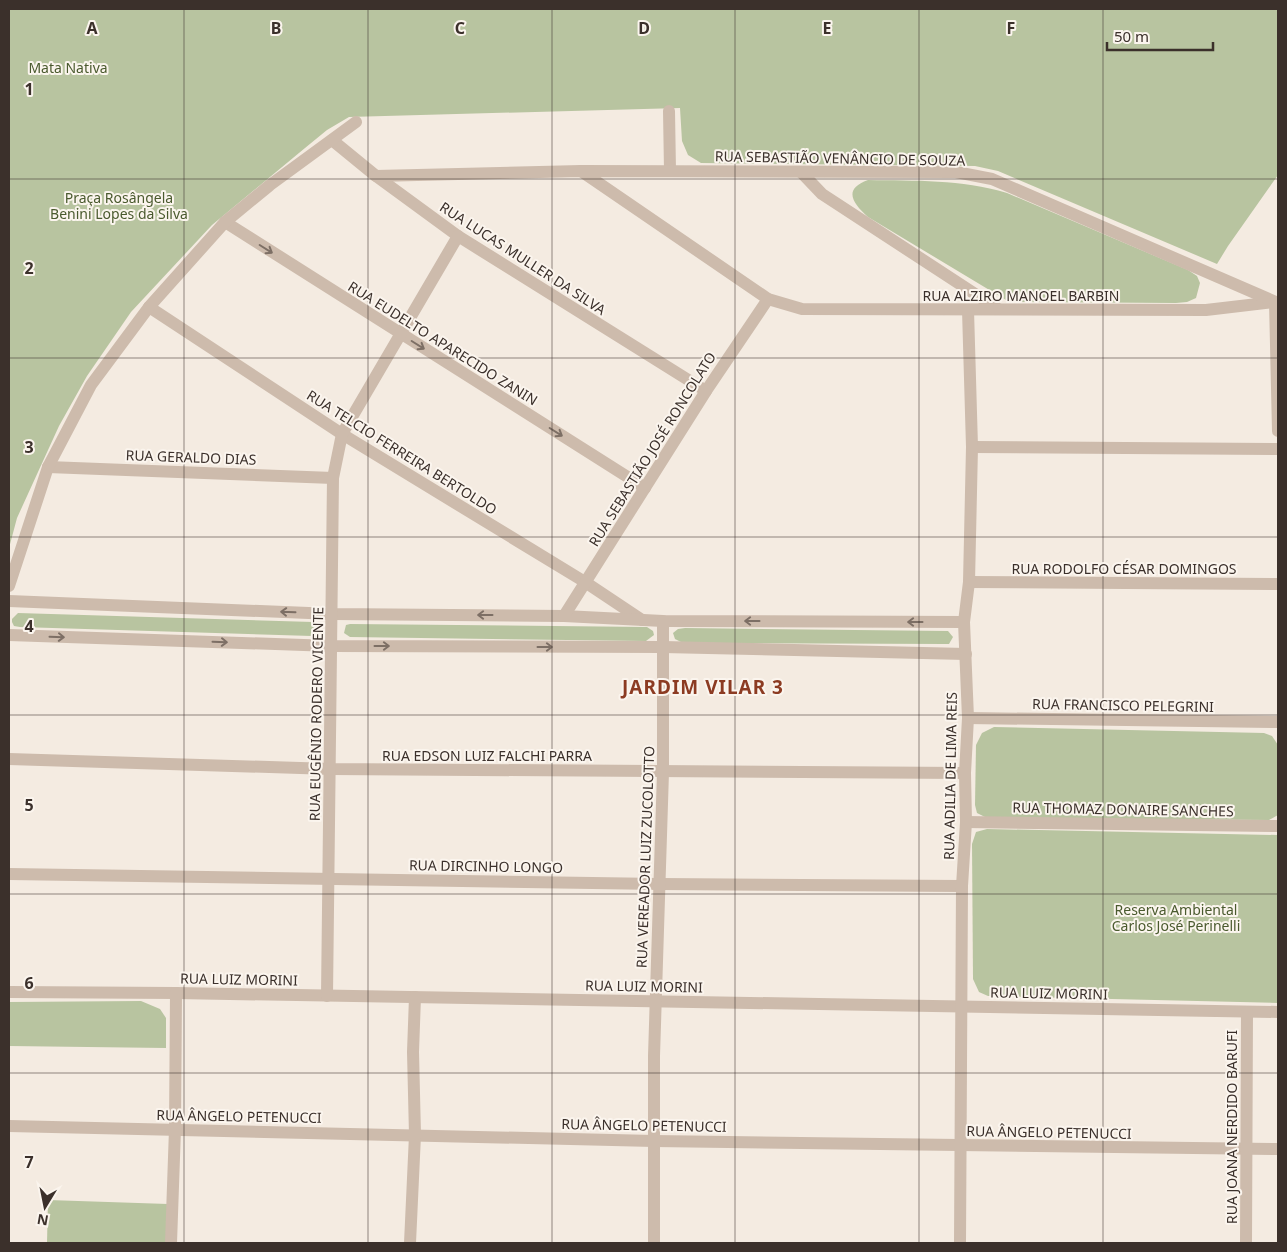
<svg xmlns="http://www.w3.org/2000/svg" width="1287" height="1252" viewBox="0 0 1287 1252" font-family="'Noto Sans',sans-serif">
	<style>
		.green { fill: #b8c4a0 }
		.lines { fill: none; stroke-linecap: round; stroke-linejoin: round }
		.minor { stroke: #cdbbac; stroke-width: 12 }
		.oneway { stroke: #7d6f65 }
		.grid { fill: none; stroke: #3b302b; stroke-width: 1; stroke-opacity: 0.55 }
		.labels { text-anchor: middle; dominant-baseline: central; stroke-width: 4; stroke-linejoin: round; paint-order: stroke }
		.park-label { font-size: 14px; fill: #4a5a2e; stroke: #fbf5ee }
		.street-label { font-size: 14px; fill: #3b302b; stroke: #fbf5ee }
		.district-label { font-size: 19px; font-weight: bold; letter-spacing: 1px; fill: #8c3b22; stroke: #fbf5ee }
		.grid-label { font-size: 16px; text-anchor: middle; font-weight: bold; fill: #3b302b; stroke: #fbf5ee; stroke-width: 4; stroke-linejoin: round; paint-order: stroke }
	</style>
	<rect width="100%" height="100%" fill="#f4ebe1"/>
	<g class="green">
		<polygon points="9,9 1278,9 1278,175 1228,246 1217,264 998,171 975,166 701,163 688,155 682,141 680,108 349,117 327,130 305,148 212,225 131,312 87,376 59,426 17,518 9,548"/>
		<path d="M868 180C915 181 961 179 1007 193L1188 270 1197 276 1200 283 1196 298 1187 302 1176 303 1023 302 1006 300 868 217C852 203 843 189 868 180Z"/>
		<polygon points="18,613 313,622 318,626 319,631 312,636 20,627 14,626 12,622 12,619"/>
		<polygon points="350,624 647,627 653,631 654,635 646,641 350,637 344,633 346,625"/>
		<polygon points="685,628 948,631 953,637 949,644 945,644 683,643 675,639 673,633 678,629"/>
		<polygon points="994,727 1264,733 1272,736 1278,745 1278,815 1269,820 987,818 977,813 975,805 976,745 982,733"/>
		<polygon points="987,829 1278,835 1278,1003 988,996 979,992 973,979 972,844 976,832"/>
		<polygon points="141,1001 160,1009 166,1018 166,1048 9,1046 9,1002"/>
		<polygon points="48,1200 168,1204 167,1243 47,1243"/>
	</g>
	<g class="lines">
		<g class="minor">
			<polyline points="669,111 670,171"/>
			<polyline points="332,140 376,176 458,236 706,391"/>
			<polyline points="581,171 768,299 802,309 1206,310 1274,302"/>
			<polyline points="801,172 822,194 998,309"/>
			<polyline points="376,176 581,171 956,172 992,179 1278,303"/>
			<polyline points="225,222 645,488"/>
			<polyline points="1275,302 1278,431"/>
			<polyline points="149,307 342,434 585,582 642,620"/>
			<polyline points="972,447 1278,449"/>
			<polyline points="48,467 333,478"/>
			<polyline points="969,582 1278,584"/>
			<polyline points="9,586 48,467 91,385 149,307 225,222 270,185 356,122"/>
			<polyline points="9,601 333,614 564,616 663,621 964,622"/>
			<polyline points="564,616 706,391 768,299"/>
			<polyline points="9,635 332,646 663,647 966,654"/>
			<polyline points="968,718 1278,722"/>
			<polyline points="9,759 331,769 965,773"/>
			<polyline points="966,822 1278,826"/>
			<polyline points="9,874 660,884 962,886"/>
			<polyline points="9,992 176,993 1278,1012"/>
			<polyline points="327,996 333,478 342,434 458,236"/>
			<polyline points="9,1126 654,1141 1278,1149"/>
			<polyline points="171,1243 175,1129 176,993"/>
			<polyline points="410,1243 415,1135 413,1052 415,997"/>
			<polyline points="654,1243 654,1056 663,772 663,621"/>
			<polyline points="960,1243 962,886 966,822 965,773 968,718 964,622 969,582 972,447 968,310"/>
			<polyline points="1246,1243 1247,1012"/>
		</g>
	</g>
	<defs><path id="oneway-shaft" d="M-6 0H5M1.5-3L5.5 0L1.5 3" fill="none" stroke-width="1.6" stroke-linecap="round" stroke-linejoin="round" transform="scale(1.25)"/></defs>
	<g class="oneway">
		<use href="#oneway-shaft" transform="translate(266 249) rotate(32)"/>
		<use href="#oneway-shaft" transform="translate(418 345) rotate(32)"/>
		<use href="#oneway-shaft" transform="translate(556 432) rotate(32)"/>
		<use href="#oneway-shaft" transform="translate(288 612) rotate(-178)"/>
		<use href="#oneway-shaft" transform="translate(485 615) rotate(-180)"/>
		<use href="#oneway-shaft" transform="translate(752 621) rotate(-180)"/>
		<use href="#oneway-shaft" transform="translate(915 622) rotate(-180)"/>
		<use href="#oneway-shaft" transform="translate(57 637) rotate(2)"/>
		<use href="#oneway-shaft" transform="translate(220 642) rotate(2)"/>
		<use href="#oneway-shaft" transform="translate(382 646)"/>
		<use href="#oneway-shaft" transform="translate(545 647)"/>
	</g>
	<path class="grid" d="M184 9V1243M368 9V1243M552 9V1243M735 9V1243M919 9V1243M1103 9V1243M9 179H1278M9 358H1278M9 537H1278M9 715H1278M9 894H1278M9 1073H1278"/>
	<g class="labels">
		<g class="park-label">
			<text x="68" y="67">Mata Nativa</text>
			<text x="119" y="197">Praça Rosângela<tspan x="119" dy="16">Benini Lopes da Silva</tspan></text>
			<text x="1176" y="909">Reserva Ambiental<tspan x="1176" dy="16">Carlos José Perinelli</tspan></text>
		</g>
		<g class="street-label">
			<text transform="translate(840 158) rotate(1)">RUA SEBASTIÃO VENÂNCIO DE SOUZA</text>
			<text transform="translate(523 258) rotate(33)">RUA LUCAS MULLER DA SILVA</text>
			<text x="1021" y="295">RUA ALZIRO MANOEL BARBIN</text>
			<text transform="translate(443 343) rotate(32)">RUA EUDELTO APARECIDO ZANIN</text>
			<text transform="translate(652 449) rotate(-58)">RUA SEBASTIÃO JOSÉ RONCOLATO</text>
			<text transform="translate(402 452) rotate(32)">RUA TELCIO FERREIRA BERTOLDO</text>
			<text transform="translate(191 457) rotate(2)">RUA GERALDO DIAS</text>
			<text x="1124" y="568">RUA RODOLFO CÉSAR DOMINGOS</text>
			<text transform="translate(1123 705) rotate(1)">RUA FRANCISCO PELEGRINI</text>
			<text transform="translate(316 714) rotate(-89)">RUA EUGÊNIO RODERO VICENTE</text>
			<text x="487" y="755">RUA EDSON LUIZ FALCHI PARRA</text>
			<text transform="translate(950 776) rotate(-89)">RUA ADILIA DE LIMA REIS</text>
			<text transform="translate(1123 809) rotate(1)">RUA THOMAZ DONAIRE SANCHES</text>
			<text transform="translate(645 857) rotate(-88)">RUA VEREADOR LUIZ ZUCOLOTTO</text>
			<text transform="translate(486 866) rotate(1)">RUA DIRCINHO LONGO</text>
			<text transform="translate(239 979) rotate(1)">RUA LUIZ MORINI</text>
			<text transform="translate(644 986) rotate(1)">RUA LUIZ MORINI</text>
			<text transform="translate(1049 993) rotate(1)">RUA LUIZ MORINI</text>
			<text transform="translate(239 1116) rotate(1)">RUA ÂNGELO PETENUCCI</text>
			<text transform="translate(644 1125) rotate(1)">RUA ÂNGELO PETENUCCI</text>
			<text transform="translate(1231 1127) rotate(-90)">RUA JOANA NERDIDO BARUFI</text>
			<text transform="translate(1049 1132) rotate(1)">RUA ÂNGELO PETENUCCI</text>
		</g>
		<g class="district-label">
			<text x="703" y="687">JARDIM VILAR 3</text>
		</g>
	</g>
	<g class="grid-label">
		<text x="92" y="34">A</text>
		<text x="276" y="34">B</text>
		<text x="460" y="34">C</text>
		<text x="644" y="34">D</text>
		<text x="827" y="34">E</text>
		<text x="1011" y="34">F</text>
		<text x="29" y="95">1</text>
		<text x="29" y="274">2</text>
		<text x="29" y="453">3</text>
		<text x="29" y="632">4</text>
		<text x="29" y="811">5</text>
		<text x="29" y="989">6</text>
		<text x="29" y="1168">7</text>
	</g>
	<rect width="1287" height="1252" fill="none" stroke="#3b302b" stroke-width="20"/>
	<g transform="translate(45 1207) rotate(190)" stroke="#fbf5ee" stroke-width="4" paint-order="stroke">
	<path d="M0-4L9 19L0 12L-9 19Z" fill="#3b302b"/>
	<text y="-8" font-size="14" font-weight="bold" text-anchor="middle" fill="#3b302b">N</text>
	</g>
	<path d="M1107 42v8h106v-8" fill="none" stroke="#3b302b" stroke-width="2.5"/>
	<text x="1114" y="42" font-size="15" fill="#3b302b" stroke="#fbf5ee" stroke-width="4" paint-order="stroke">50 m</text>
</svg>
